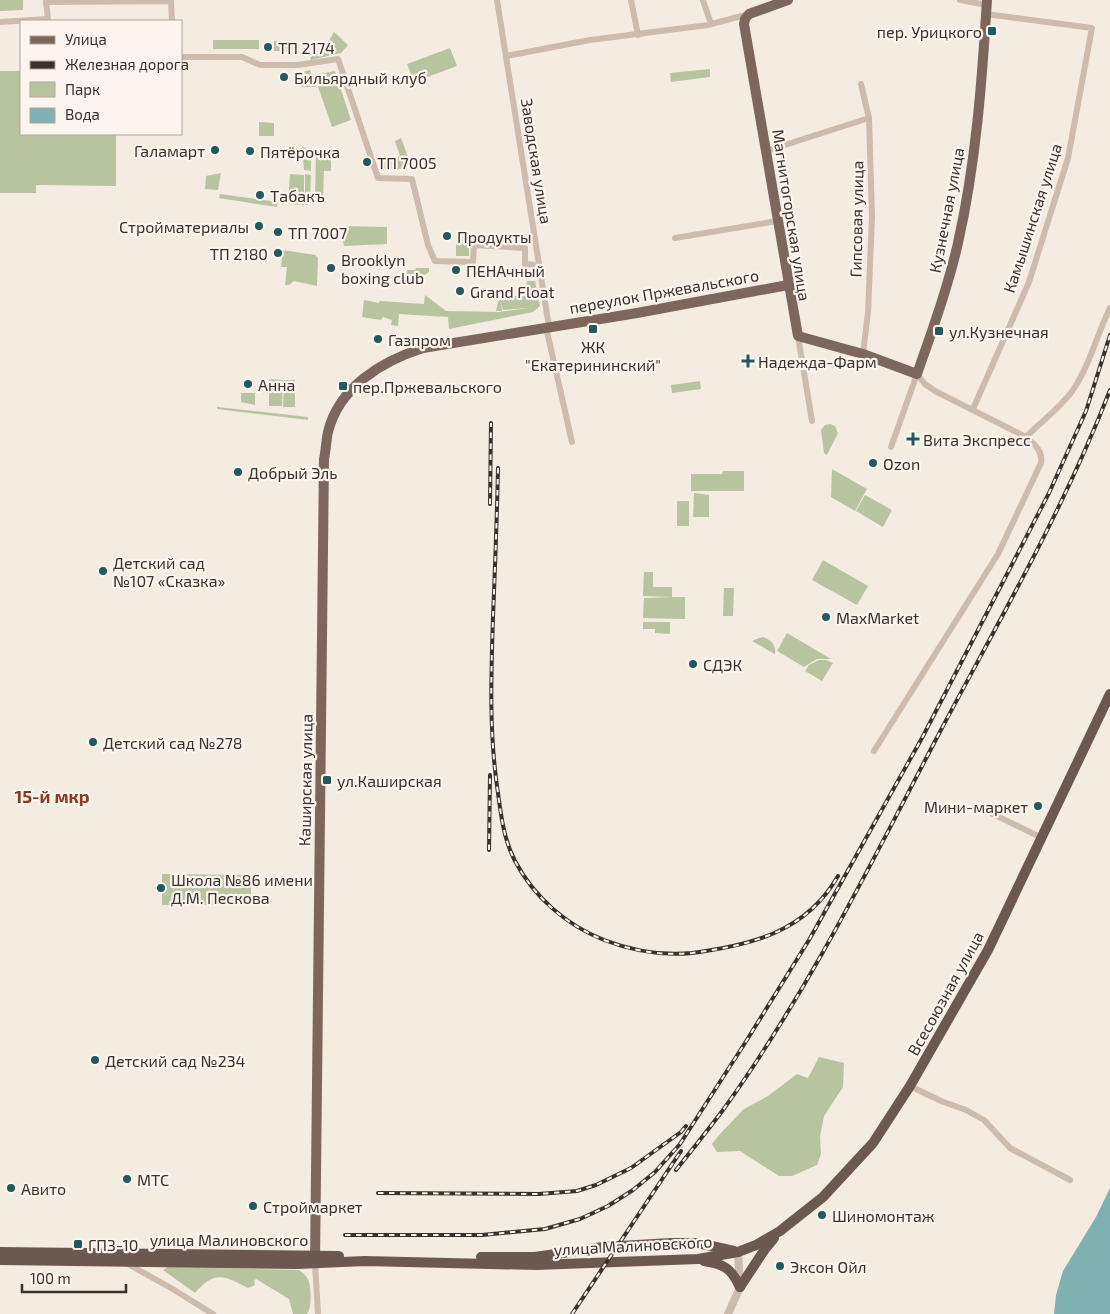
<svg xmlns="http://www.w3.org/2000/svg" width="1110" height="1314" viewBox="0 0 1110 1314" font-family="'Exo 2',sans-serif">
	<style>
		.green { fill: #b8c4a0 }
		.water { fill: #7fb0b2 }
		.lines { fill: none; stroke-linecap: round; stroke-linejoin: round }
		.minor { stroke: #cdbbac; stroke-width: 6 }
		.tertiary { stroke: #cdbbac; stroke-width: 8 }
		.primary { stroke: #7d675c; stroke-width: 10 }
		.trunk { stroke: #6c584f; stroke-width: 10 }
		.rail-casing { stroke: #3b302b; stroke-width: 4 }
		.rail { stroke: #fbf5ee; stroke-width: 2; stroke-dasharray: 5.5; stroke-linecap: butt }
		.poi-dot { fill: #1f5a5e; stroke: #fbf5ee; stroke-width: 2 }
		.labels { text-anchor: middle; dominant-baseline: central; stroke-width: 4.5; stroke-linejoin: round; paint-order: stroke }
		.poi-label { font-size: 16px; fill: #3b302b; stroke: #fbf5ee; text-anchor: start }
		.street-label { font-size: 16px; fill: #3b302b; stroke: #fbf5ee }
		.neighbourhood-label { font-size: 18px; font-weight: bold; fill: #8c3b22; stroke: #fbf5ee }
	</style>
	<rect width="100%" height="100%" fill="#f4ebe1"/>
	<g class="green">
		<polygon points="0,0 23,0 23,10 0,11"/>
		<polygon points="334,32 348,45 341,53 311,60 310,58 327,44"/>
		<rect x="213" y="40" width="46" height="9"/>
		<rect x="274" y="41" width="19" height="10"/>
		<polygon points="450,48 457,66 414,82 407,64"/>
		<polygon points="710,69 710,77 671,82 670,73"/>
		<polygon points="310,70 316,87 301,87 299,83 299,73"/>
		<polygon points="0,71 21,71 21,134 116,134 116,186 36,185 36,193 0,193"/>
		<polygon points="335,71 351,120 332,127 314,75"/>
		<polygon points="259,122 274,123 274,136 259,136"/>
		<polygon points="401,138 408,157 405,169 381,169 379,164 400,156 395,141"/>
		<path d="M302 146C312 151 311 160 311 171L304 170Z"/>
		<polygon points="331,149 331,171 324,171 323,199 315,198 316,153"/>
		<polygon points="221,173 218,190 205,189 206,176"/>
		<polygon points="290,174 304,175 304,205 288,204"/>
		<polygon points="305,174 311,175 310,202 308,202 308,205 305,205"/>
		<polygon points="220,194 278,202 277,207 219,198"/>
		<polygon points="340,226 387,227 387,244 344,246"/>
		<polygon points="456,236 494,237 494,243 469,242 469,256 456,256"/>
		<polygon points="283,250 315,255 318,258 317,286 294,281 289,285 285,285 287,267 281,267"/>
		<polygon points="416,268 429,268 429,272 421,277 407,276 407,270 415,270"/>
		<polygon points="527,281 535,281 540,306 533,312 449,329 448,317 399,314 398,326 391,325 392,320 383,317 381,320 362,317 364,300 379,303 380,301 424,304 425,295 446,311 498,312 528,308 503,310 501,302 502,311 496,311 498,302 504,296 526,296"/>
		<polygon points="269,379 283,380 282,406 269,406"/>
		<polygon points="284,380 295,380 295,407 283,407"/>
		<polygon points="700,381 701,389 672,393 671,385"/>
		<polygon points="241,393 255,393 255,405 241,402"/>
		<polygon points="217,407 308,417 308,420 217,409"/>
		<polygon points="830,424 835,426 838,433 827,455 824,453 821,430 825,425"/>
		<polygon points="832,469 867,489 855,511 831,497"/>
		<polygon points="723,471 744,471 744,491 691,491 691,474 722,474"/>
		<polygon points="694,493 709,495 709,517 693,517"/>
		<polygon points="865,495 892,510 883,527 856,511"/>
		<rect x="677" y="501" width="12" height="25"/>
		<polygon points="823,560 868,586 857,605 812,580"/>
		<polygon points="644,572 653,572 653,587 672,587 672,597 643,596"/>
		<polygon points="724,588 734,588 733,616 723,616"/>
		<polygon points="675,597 685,597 685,619 643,618 644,598"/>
		<polygon points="643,622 670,622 670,634 655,633 655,629 643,629"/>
		<polygon points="787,633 831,659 817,659 804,667 777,651"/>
		<path d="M762 637C771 639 776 645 775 654L752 641Z"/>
		<polygon points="819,660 826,660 833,663 822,681 805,671 809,665"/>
		<polygon points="162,874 251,875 251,905 162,905"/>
		<polygon points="819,1057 844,1063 843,1087 824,1116 820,1137 821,1154 817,1165 792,1176 779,1176 740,1151 717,1152 712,1144 720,1134 744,1109 768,1096 797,1074 808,1078"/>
		<path d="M168 1267 299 1270C303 1273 308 1277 309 1282 311 1290 312 1307 307 1314H293L289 1299 256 1279 254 1281 255 1285 248 1288C224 1276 215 1270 195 1293L163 1270Z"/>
	</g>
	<polygon class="water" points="1110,1188 1110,1314 1054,1314 1056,1295 1063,1271 1096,1217"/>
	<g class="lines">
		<g class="minor">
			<polyline points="497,0 549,327"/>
			<polyline points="631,0 638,35"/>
			<polyline points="703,0 711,24"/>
			<polyline points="960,0 987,5"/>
			<polyline points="0,22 48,19 46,2 171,1 172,21"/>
			<polyline points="506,56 590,40 708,25 749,14"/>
			<polyline points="181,57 242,57 260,65 298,65 338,59 378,178 412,179 428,245 435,261 473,262 474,245 525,248 525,264 538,265"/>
			<polyline points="861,84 869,118 872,217 868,312 863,354"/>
			<polyline points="766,151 869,118"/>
			<polyline points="675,238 777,221"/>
			<polyline points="546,327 572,442"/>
			<polyline points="798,336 812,421"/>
			<polyline points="973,409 1029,282 1068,158 1092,28 986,14"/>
			<path d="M1026 437C1042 421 1060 408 1073 390 1090 365 1097 334 1110 308"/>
			<polyline points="891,447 917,374"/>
			<path d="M874 751 998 554 1041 463C1043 452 1035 444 1026 437L935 391 925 384 917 374"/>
			<polyline points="991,813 1042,838"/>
			<polyline points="910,1086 941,1101 966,1110 984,1120 1010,1148 1070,1180"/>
			<polyline points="126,1263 171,1288 213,1314"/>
			<polyline points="315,1263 318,1314"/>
		</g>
		<polyline class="tertiary" points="728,1314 740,1287 738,1252"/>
		<g class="primary">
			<path d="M788 0 749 14 745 19 744 24 798 336 863 354 917 374C932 331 948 287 958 243 976 163 982 81 987 0"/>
			<path d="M315 1263 324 459C326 450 326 441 328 432 339 387 382 361 423 348L637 313 788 285"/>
		</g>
		<g class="trunk">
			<polyline points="0,1252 339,1256"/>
			<polyline points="481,1257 535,1257 603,1247 671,1243 698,1243 734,1251"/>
			<polyline points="0,1260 298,1264 365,1261 536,1265 698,1259 738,1252 756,1245 780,1231 823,1197 873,1143 910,1086 988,950 1110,694"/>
			<path d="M704 1261C724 1264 731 1268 740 1287"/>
			<polyline points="740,1287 765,1249 774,1238"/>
		</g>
		<g class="rail-casing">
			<g id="rail">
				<path d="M498 468C497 518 495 568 493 617 491 677 489 734 498 793 501 816 504 840 515 861 534 897 566 925 604 940 633 951 662 956 692 953 752 945 806 932 838 876"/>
				<polyline points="490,504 491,423"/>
				<polyline points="489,850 490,775"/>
				<path d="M676 1170C692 1150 708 1130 723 1110 809 991 874 857 942 728 1001 617 1065 507 1110 390"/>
				<polyline points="378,1193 539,1194 577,1191 596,1185 631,1168 681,1132 686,1126"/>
				<polyline points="345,1235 482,1235 545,1229 580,1219 608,1206 633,1190 655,1172 680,1144 745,1043 809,940 922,738 1049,493 1086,411 1110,335"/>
				<polyline points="572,1314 681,1151"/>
			</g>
		</g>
		<use href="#rail" class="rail"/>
	</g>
	<g class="poi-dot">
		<rect x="987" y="26" width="10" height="10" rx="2.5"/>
		<circle cx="268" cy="47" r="5"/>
		<circle cx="284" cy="77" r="5"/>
		<circle cx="215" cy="150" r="5"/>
		<circle cx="250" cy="151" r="5"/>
		<circle cx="367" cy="162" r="5"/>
		<circle cx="260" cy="195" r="5"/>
		<circle cx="259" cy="226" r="5"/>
		<circle cx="278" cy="232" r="5"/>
		<circle cx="447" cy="236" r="5"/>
		<circle cx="278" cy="253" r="5"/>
		<circle cx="331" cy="268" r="5"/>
		<circle cx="456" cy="270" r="5"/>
		<circle cx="460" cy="291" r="5"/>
		<rect x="588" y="324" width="10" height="10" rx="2.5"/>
		<rect x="934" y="326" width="10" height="10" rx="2.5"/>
		<circle cx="378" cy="339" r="5"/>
		<path d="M745.5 353.5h5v5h5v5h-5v5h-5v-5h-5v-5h5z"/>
		<circle cx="248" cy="384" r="5"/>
		<rect x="338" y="381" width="10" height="10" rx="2.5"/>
		<path d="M910.5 431.5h5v5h5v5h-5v5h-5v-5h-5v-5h5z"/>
		<circle cx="873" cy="463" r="5"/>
		<circle cx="238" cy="472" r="5"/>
		<circle cx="103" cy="571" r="5"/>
		<circle cx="826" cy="617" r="5"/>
		<circle cx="693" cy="664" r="5"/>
		<circle cx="93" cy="742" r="5"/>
		<rect x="322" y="775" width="10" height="10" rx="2.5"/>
		<circle cx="1038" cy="806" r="5"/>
		<circle cx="161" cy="888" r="5"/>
		<circle cx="95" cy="1060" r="5"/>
		<circle cx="127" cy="1179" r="5"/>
		<circle cx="11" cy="1188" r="5"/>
		<circle cx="253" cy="1206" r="5"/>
		<circle cx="822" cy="1215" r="5"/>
		<rect x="73" y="1239" width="10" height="10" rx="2.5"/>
		<circle cx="780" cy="1266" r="5"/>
	</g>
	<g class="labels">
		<g class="poi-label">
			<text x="982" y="31" text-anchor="end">пер. Урицкого</text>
			<text x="278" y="47">ТП 2174</text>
			<text x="294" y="77">Бильярдный клуб</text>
			<text x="205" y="150" text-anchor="end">Галамарт</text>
			<text x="260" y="151">Пятёрочка</text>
			<text x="377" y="162">ТП 7005</text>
			<text x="270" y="195">Табакъ</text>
			<text x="249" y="226" text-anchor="end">Стройматериалы</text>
			<text x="288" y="232">ТП 7007</text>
			<text x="457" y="236">Продукты</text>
			<text x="268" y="253" text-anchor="end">ТП 2180</text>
			<text x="341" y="259">Brooklyn<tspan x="341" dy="18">boxing club</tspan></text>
			<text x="466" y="270">ПЕНАчный</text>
			<text x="470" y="291">Grand Float</text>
			<text x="949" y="331">ул.Кузнечная</text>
			<text x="388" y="339">Газпром</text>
			<text x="593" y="346" text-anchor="middle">ЖК<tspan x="593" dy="18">"Екатерининский"</tspan></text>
			<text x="758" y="361">Надежда-Фарм</text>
			<text x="258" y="384">Анна</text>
			<text x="353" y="386">пер.Пржевальского</text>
			<text x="923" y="439">Вита Экспресс</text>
			<text x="883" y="463">Ozon</text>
			<text x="248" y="472">Добрый Эль</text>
			<text x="113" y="562">Детский сад<tspan x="113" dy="18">№107 «Сказка»</tspan></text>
			<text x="836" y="617">MaxMarket</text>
			<text x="703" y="664">СДЭК</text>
			<text x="103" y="742">Детский сад №278</text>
			<text x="337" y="780">ул.Каширская</text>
			<text x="1028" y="806" text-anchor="end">Мини-маркет</text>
			<text x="171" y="879">Школа №86 имени<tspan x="171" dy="18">Д.М. Пескова</tspan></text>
			<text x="105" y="1060">Детский сад №234</text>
			<text x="137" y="1179">МТС</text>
			<text x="21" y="1188">Авито</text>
			<text x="263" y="1206">Строймаркет</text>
			<text x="832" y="1215">Шиномонтаж</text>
			<text x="88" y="1244">ГПЗ-10</text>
			<text x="790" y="1266">Эксон Ойл</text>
		</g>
		<g class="street-label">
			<text transform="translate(537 161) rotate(81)">Заводская улица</text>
			<text transform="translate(946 210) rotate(-79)">Кузнечная улица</text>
			<text transform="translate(792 215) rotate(81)">Магнитогорская улица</text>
			<text transform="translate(1032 218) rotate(-72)">Камышинская улица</text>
			<text transform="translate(856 219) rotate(-89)">Гипсовая улица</text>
			<text transform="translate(664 291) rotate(-10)">переулок Пржевальского</text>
			<text transform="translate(305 780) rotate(-89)">Каширская улица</text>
			<text transform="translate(945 993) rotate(-61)">Всесоюзная улица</text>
			<text x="229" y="1239">улица Малиновского</text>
			<text transform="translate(633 1245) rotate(-3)">улица Малиновского</text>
		</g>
		<g class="neighbourhood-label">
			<text x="52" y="796">15-й мкр</text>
		</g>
	</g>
	<rect x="20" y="20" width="162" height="115" fill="#fbf5ee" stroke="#aea6a0"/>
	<rect x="30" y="36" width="25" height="8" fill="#7d675c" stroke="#aea6a0"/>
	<text x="65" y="45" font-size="15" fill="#3b302b">Улица</text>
	<rect x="30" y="61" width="25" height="8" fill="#3b302b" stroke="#aea6a0"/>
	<text x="65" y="70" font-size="15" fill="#3b302b">Железная дорога</text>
	<rect x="30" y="82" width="25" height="15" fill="#b8c4a0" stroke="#aea6a0"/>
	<text x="65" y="95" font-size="15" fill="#3b302b">Парк</text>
	<rect x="30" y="108" width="25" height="15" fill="#7fb0b2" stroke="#aea6a0"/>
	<text x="65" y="120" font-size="15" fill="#3b302b">Вода</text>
	<path d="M22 1284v8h104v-8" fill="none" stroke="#3b302b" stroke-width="2.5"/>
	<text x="30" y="1284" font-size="15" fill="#3b302b" stroke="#fbf5ee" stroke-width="4" paint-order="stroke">100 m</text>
</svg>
